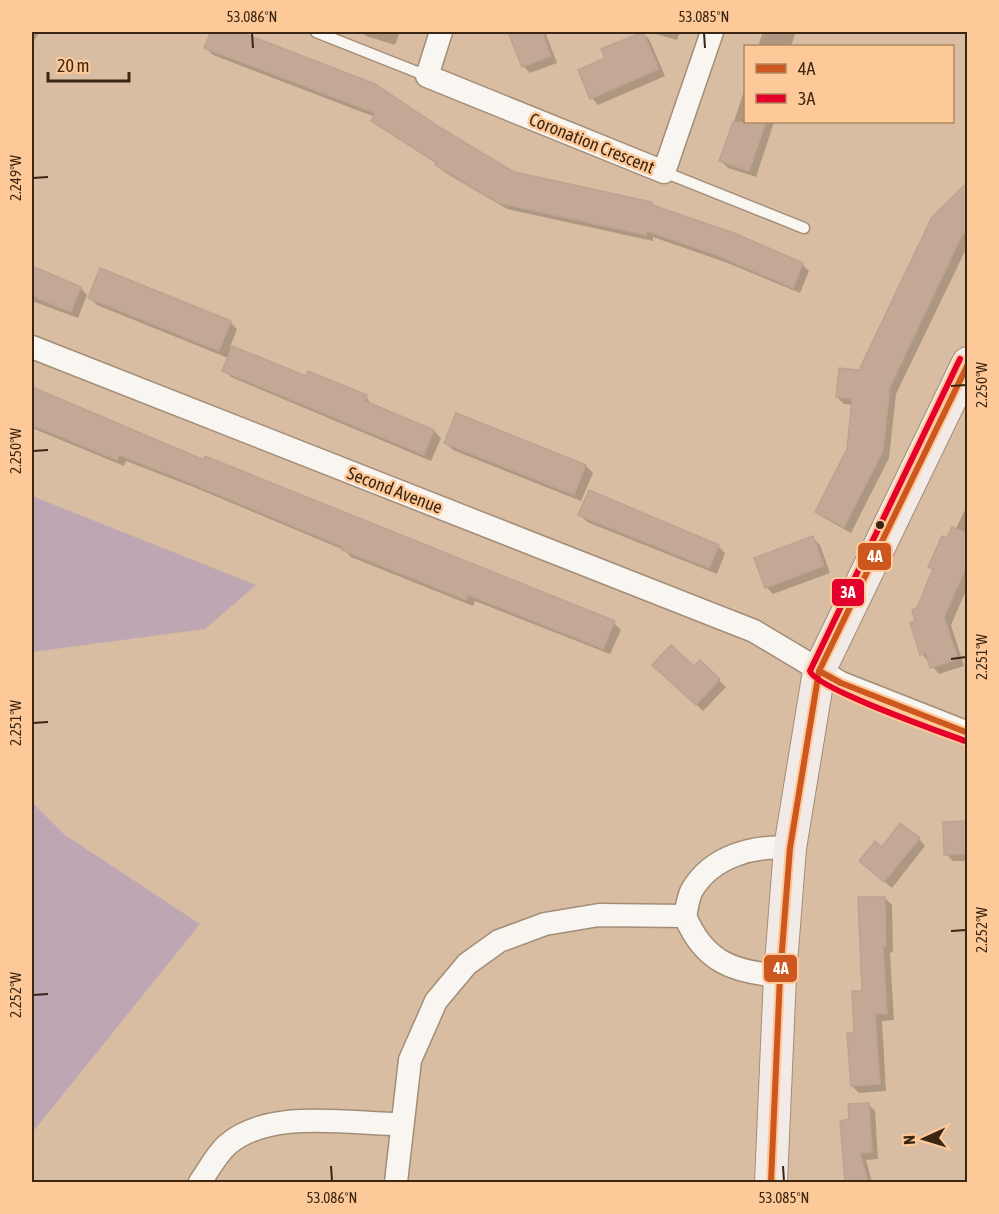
<svg xmlns="http://www.w3.org/2000/svg" width="999" height="1214" viewBox="0 0 999 1214" font-family="'Asap Condensed',sans-serif">
	<style>
		.green { fill: #bea7b2 }
		.shadow { fill: #0003 }
		.building { fill: #c2a895; stroke: #bca493; stroke-width: 1.5 }
		.lines { fill: none; stroke-linecap: round; stroke-linejoin: round }
		.service-casing { stroke: #a28d77; stroke-width: 13 }
		.minor-casing { stroke: #a28d77; stroke-width: 25 }
		.secondary-casing { stroke: #a28d77; stroke-width: 34 }
		.service { stroke: #f9f5f1; stroke-width: 10 }
		.minor { stroke: #f9f5f1; stroke-width: 22 }
		.secondary { stroke: #f2eae7; stroke-width: 32 }
		.bus-1-casing { stroke: #fec998; stroke-width: 10 }
		.bus-2-casing { stroke: #fec998; stroke-width: 10 }
		.bus-1 { stroke: #cd581f; stroke-width: 6 }
		.bus-2 { stroke: #e4002b; stroke-width: 6 }
		.ticks { fill: none; stroke: #3a2612; stroke-width: 2 }
		.bus-dot { fill: #3a2612; stroke: #fec998; stroke-width: 2 }
		.labels { text-anchor: middle; dominant-baseline: central; stroke-width: 5; stroke-linejoin: round; paint-order: stroke }
		.street-label { font-size: 18px; fill: #3a2612; stroke: #fec998 }
		.line-badge { stroke: #fec998; stroke-width: 2 }
		.badge-label { font-size: 16px; text-anchor: middle; font-weight: bold; fill: #fff }
		.neatline { fill: none; stroke: #3a2612; stroke-width: 2 }
		.ticks-label { font-size: 15px; text-anchor: middle; fill: #3a2612 }
	</style>
	<rect width="100%" height="100%" fill="#d9bda2"/>
	<g class="green">
		<polygon points="32,496 256,585 205,629 32,652"/>
		<polygon points="32,802 65,835 200,924 32,1133"/>
	</g>
	<g class="shadow">
		<polygon points="32,32 39,32 32,45"/>
		<polygon points="212,32 236,32 374,86 440,130 514,173 651,204 802,264 809,271 800,293 725,262 653,237 653,241 507,209 444,172 437,164 380,127 373,121 375,117 213,55 206,48"/>
		<polygon points="362,32 400,32 395,45 366,36"/>
		<polygon points="510,32 545,32 557,63 530,73 523,66"/>
		<polygon points="649,32 680,32 677,40"/>
		<polygon points="763,32 796,32 791,46 758,46"/>
		<polygon points="642,33 649,39 665,76 598,105 592,98 607,59"/>
		<polygon points="746,85 746,122 774,122 756,177 728,168 721,161"/>
		<polygon points="968,184 968,245 896,394 889,458 851,533 824,518 817,512 848,450 853,405 844,404 837,397 860,372"/>
		<polygon points="32,268 81,288 87,295 78,318 32,301"/>
		<polygon points="90,298 230,322 237,329 230,347 307,378 366,396 372,406 434,431 441,438 431,461 231,377 224,370 228,358 97,305"/>
		<polygon points="32,390 205,462 614,623 621,630 610,654 475,601 473,606 351,557 344,550 196,488 126,461 124,466 32,428"/>
		<polygon points="457,415 586,466 593,473 581,501 453,450 446,443"/>
		<polygon points="968,504 968,586 951,625 964,666 939,674 922,654 917,622 918,609 934,570 930,566 955,530"/>
		<polygon points="580,515 718,546 725,553 717,574 587,522"/>
		<polygon points="813,538 820,545 830,573 773,594 766,587"/>
		<polygon points="700,662 726,687 703,711 655,665 694,669"/>
		<polygon points="968,823 968,861 953,861 946,854"/>
		<polygon points="919,839 925,846 892,888 868,868 882,849"/>
		<polygon points="885,898 892,905 893,952 890,953 894,1020 882,1021 886,1091 859,1093 852,1086 855,1034"/>
		<polygon points="868,1104 875,1111 878,1159 866,1160 872,1182 843,1182 846,1182 851,1120"/>
	</g>
	<g class="building">
		<polygon points="211,32 240,32 375,84 441,128 514,172 652,202 652,205 734,233 803,263 793,288 716,255 647,231 646,235 499,203 435,165 436,162 371,121 375,113 204,48"/>
		<polygon points="508,32 542,32 551,56 522,67"/>
		<polygon points="643,32 659,69 590,99 578,70 605,58 601,49"/>
		<polygon points="733,122 766,122 749,171 719,161"/>
		<polygon points="968,182 968,230 962,235 890,387 883,451 844,527 815,512 847,449 852,399 836,397 839,368 859,370 932,217"/>
		<polygon points="32,266 81,287 71,312 32,296"/>
		<polygon points="100,268 231,321 219,351 88,298"/>
		<polygon points="232,346 306,376 308,371 367,395 365,401 434,430 424,455 222,371"/>
		<polygon points="32,387 204,460 205,456 615,621 603,649 468,595 466,600 342,550 343,547 188,482 119,455 117,460 32,425"/>
		<polygon points="456,413 586,465 574,495 444,443"/>
		<polygon points="589,490 719,545 709,568 578,515"/>
		<polygon points="952,527 968,534 968,563 944,617 958,659 930,668 926,653 920,655 910,623 915,621 912,610 917,608 933,569 928,567 942,536 947,538"/>
		<polygon points="813,536 824,566 765,588 754,558"/>
		<polygon points="671,645 694,666 700,660 720,679 696,705 652,665"/>
		<polygon points="968,821 968,854 944,855 943,822"/>
		<polygon points="900,823 920,838 884,882 859,861 875,841 882,847"/>
		<polygon points="858,897 885,897 886,946 883,946 887,1014 875,1014 880,1084 851,1086 847,1033 854,1032 852,991 862,991"/>
		<polygon points="869,1103 872,1152 860,1153 868,1182 845,1182 840,1121 849,1119 848,1104"/>
	</g>
	<g class="lines">
		<g class="service-casing">
			<g id="service">
				<polyline points="316,32 427,76"/>
				<polyline points="664,172 804,228"/>
			</g>
		</g>
		<g class="minor-casing">
			<g id="minor">
				<polyline points="441,32 427,76 664,172 712,32"/>
				<polyline points="32,347 754,631 841,683 968,733"/>
				<path d="M685 916C687 908 688 897 692 890 712 856 754 845 790 848"/>
				<path d="M200 1182C208 1171 216 1155 227 1145 269 1108 350 1124 401 1124"/>
				<path d="M396 1182 410 1060 436 1001 467 964 499 941 545 924 599 915 685 916C704 962 733 972 780 976"/>
			</g>
		</g>
		<g class="secondary-casing">
			<polyline id="secondary" points="771,1182 780,976 790,848 819,671 968,363"/>
		</g>
		<use href="#service" class="service"/>
		<use href="#minor" class="minor"/>
		<use href="#secondary" class="secondary"/>
		<g class="bus-1-casing">
			<g id="bus-1">
				<polyline points="819,671 841,683 968,733"/>
				<polyline points="771,1182 780,976 790,848 819,671 968,364"/>
			</g>
		</g>
		<g class="bus-2-casing">
			<path id="bus-2" d="M960 359 810 671C815 688 941 732 965 741"/>
		</g>
		<use href="#bus-1" class="bus-1"/>
		<use href="#bus-2" class="bus-2"/>
	</g>
	<path class="ticks" d="M252 33 253 48M704 33 705 48M33 178 48 177M951 386 966 385M33 451 48 450M951 659 966 657M33 723 48 722M951 931 966 930M33 995 48 994M331 1166 332 1181M783 1166 784 1181"/>
	<circle class="bus-dot" cx="880" cy="525" r="5"/>
	<g class="labels">
		<g class="street-label">
			<text transform="translate(592 143) rotate(22)">Coronation Crescent</text>
			<text transform="translate(395 490) rotate(21)">Second Avenue</text>
		</g>
	</g>
	<g class="line-badge">
		<rect x="857" y="542" width="35" height="29" rx="6" fill="#cd581f"/>
		<rect x="831" y="578" width="34" height="29" rx="6" fill="#e4002b"/>
		<rect x="763" y="954" width="35" height="29" rx="6" fill="#cd581f"/>
	</g>
	<g class="badge-label">
		<text x="875" y="562">4A</text>
		<text x="848" y="598">3A</text>
		<text x="781" y="974">4A</text>
	</g>
	<rect width="999" height="1214" fill="none" stroke="#fec998" stroke-width="66"/>
	<rect x="744" y="45" width="210" height="78" fill="#fec998" stroke="#b08862" stroke-width="1.5"/>
	<rect x="756" y="64" width="30" height="9" fill="#cd581f" stroke="#b08862" stroke-width="1.5"/>
	<text x="798" y="75" font-size="18" fill="#3a2612">4A</text>
	<rect x="756" y="94" width="30" height="9" fill="#e4002b" stroke="#b08862" stroke-width="1.5"/>
	<text x="798" y="105" font-size="18" fill="#3a2612">3A</text>
	<g transform="translate(924 1139) rotate(266)" stroke="#fec998" stroke-width="4.5" paint-order="stroke">
	<path d="M0-4.5L10 22L0 15L-10 22Z" fill="#3a2612"/>
	<text y="-9" font-size="16" font-weight="bold" text-anchor="middle" fill="#3a2612">N</text>
	</g>
	<path d="M48 72v9h81v-9" fill="none" stroke="#3a2612" stroke-width="3"/>
	<text x="57" y="72" font-size="18" fill="#3a2612" stroke="#fec998" stroke-width="4.5" paint-order="stroke">20 m</text>
	<rect x="33" y="33" width="933" height="1148" class="neatline"/>
	<g class="ticks-label">
		<text x="252" y="22">53.086°N</text>
		<text x="704" y="22">53.085°N</text>
		<text transform="translate(16 178) rotate(-90)" y="5">2.249°W</text>
		<text transform="translate(982 385) rotate(-90)" y="5">2.250°W</text>
		<text transform="translate(16 451) rotate(-90)" y="5">2.250°W</text>
		<text transform="translate(982 657) rotate(-90)" y="5">2.251°W</text>
		<text transform="translate(16 723) rotate(-90)" y="5">2.251°W</text>
		<text transform="translate(982 930) rotate(-90)" y="5">2.252°W</text>
		<text transform="translate(16 995) rotate(-90)" y="5">2.252°W</text>
		<text x="332" y="1203">53.086°N</text>
		<text x="784" y="1203">53.085°N</text>
	</g>
</svg>
